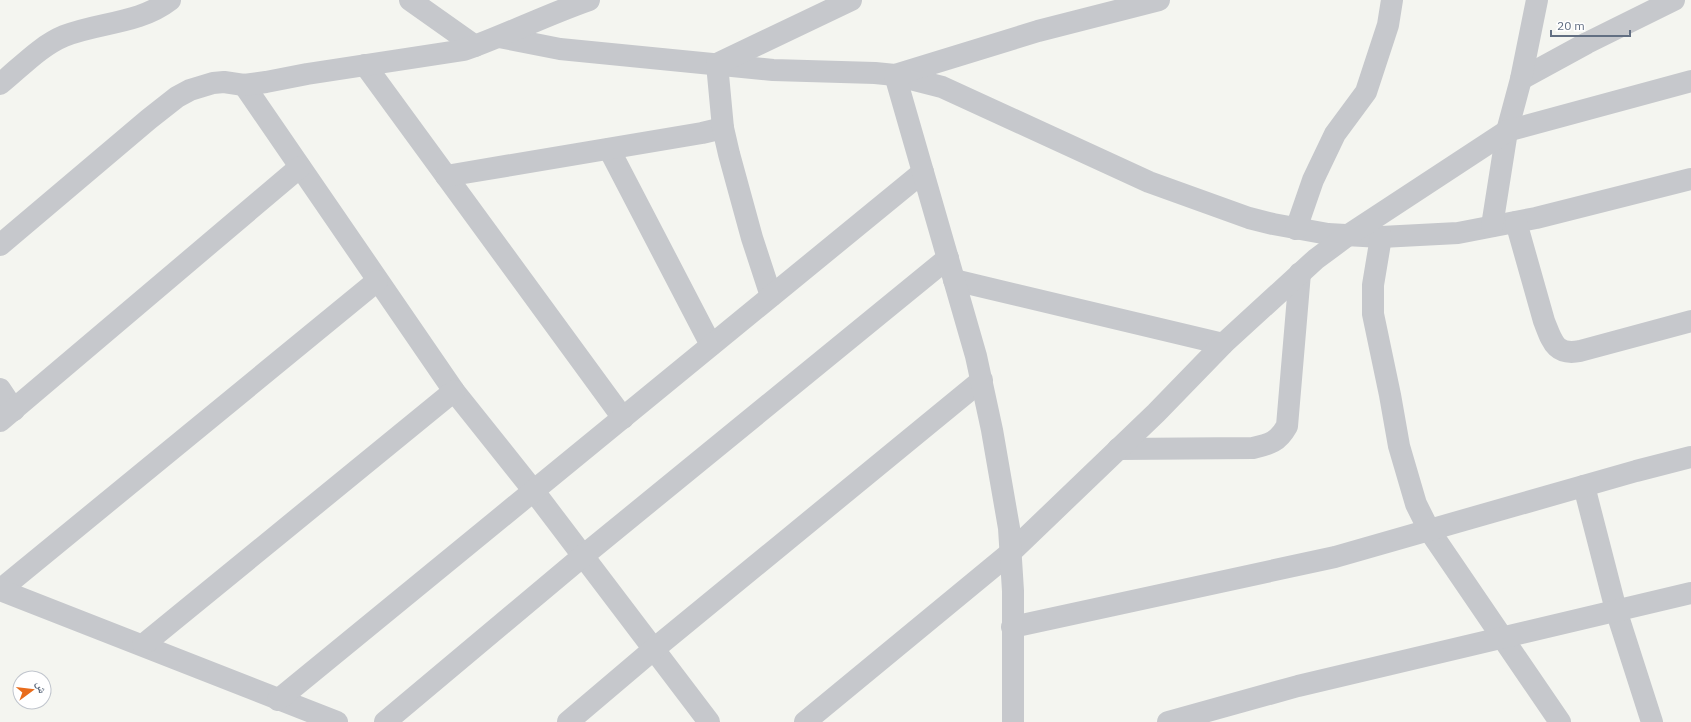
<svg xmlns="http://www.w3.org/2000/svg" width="1691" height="722" viewBox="0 0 1691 722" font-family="'IBM Plex Sans','Noto Naskh Arabic',sans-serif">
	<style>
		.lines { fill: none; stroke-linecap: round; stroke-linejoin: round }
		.minor { stroke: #c6c8cc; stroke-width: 22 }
	</style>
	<rect width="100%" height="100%" fill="#f4f5f0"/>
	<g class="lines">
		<g class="minor">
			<polyline points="410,0 475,46"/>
			<polyline points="499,37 560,49 773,70 875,73 895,75 942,87 1149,182 1249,218 1273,224 1328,234 1381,237 1458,233 1536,218 1691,179"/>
			<polyline points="365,65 623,418"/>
			<polyline points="1521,79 1587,43 1674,0"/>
			<path d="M0 84C20 68 40 46 64 36 99 22 139 24 170 0"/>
			<polyline points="244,85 454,391 533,490 709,722"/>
			<polyline points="609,149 711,345"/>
			<polyline points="446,176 702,133 723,128"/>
			<path d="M1516 222 1544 321C1552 341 1555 356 1580 351L1691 321"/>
			<polyline points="1492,226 1507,131 1521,79 1537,0"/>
			<polyline points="1296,229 1313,180 1335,134 1366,92 1388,25 1392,0"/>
			<polyline points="1381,237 1373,285 1373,314 1390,395 1399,446 1416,504 1429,530 1560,722"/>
			<path d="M0 245 149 119 177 97 190 90 213 83 224 82 244 85 266 82 307 74 464 50C506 35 546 15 589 0"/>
			<polyline points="954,280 1223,344"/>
			<polyline points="771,296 752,238 729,154 723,128 717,64 851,0"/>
			<polyline points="0,389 14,410"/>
			<polyline points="0,421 300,167"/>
			<path d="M1118 449 1253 448C1270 444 1278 442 1287 426L1300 273"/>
			<polyline points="1584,486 1616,610 1652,722"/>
			<polyline points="0,590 377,281"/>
			<polyline points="0,590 337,722"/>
			<polyline points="1012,627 1335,557 1636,471 1691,457"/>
			<polyline points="143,645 454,391"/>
			<polyline points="278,700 923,172"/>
			<polyline points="385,722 583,556 948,258"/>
			<polyline points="568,722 654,649 982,380"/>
			<polyline points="805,722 1010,553 1156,413 1223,344 1316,259 1347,236 1507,131 1691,81"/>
			<polyline points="1013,722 1013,591 1009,528 992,430 976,356 895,75 1038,31 1159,0"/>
			<polyline points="1168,722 1298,686 1691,593"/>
		</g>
	</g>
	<g transform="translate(32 690) rotate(75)"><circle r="19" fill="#ffffff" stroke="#c0c5cd"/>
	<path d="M0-3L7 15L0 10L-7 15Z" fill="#e86c1c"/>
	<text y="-6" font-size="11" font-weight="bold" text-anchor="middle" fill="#626f82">ش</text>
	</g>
	<path d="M1551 30v6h79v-6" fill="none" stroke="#626f82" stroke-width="2"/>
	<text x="1557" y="30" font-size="12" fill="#626f82" stroke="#ffffff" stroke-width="3" paint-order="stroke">20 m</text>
</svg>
